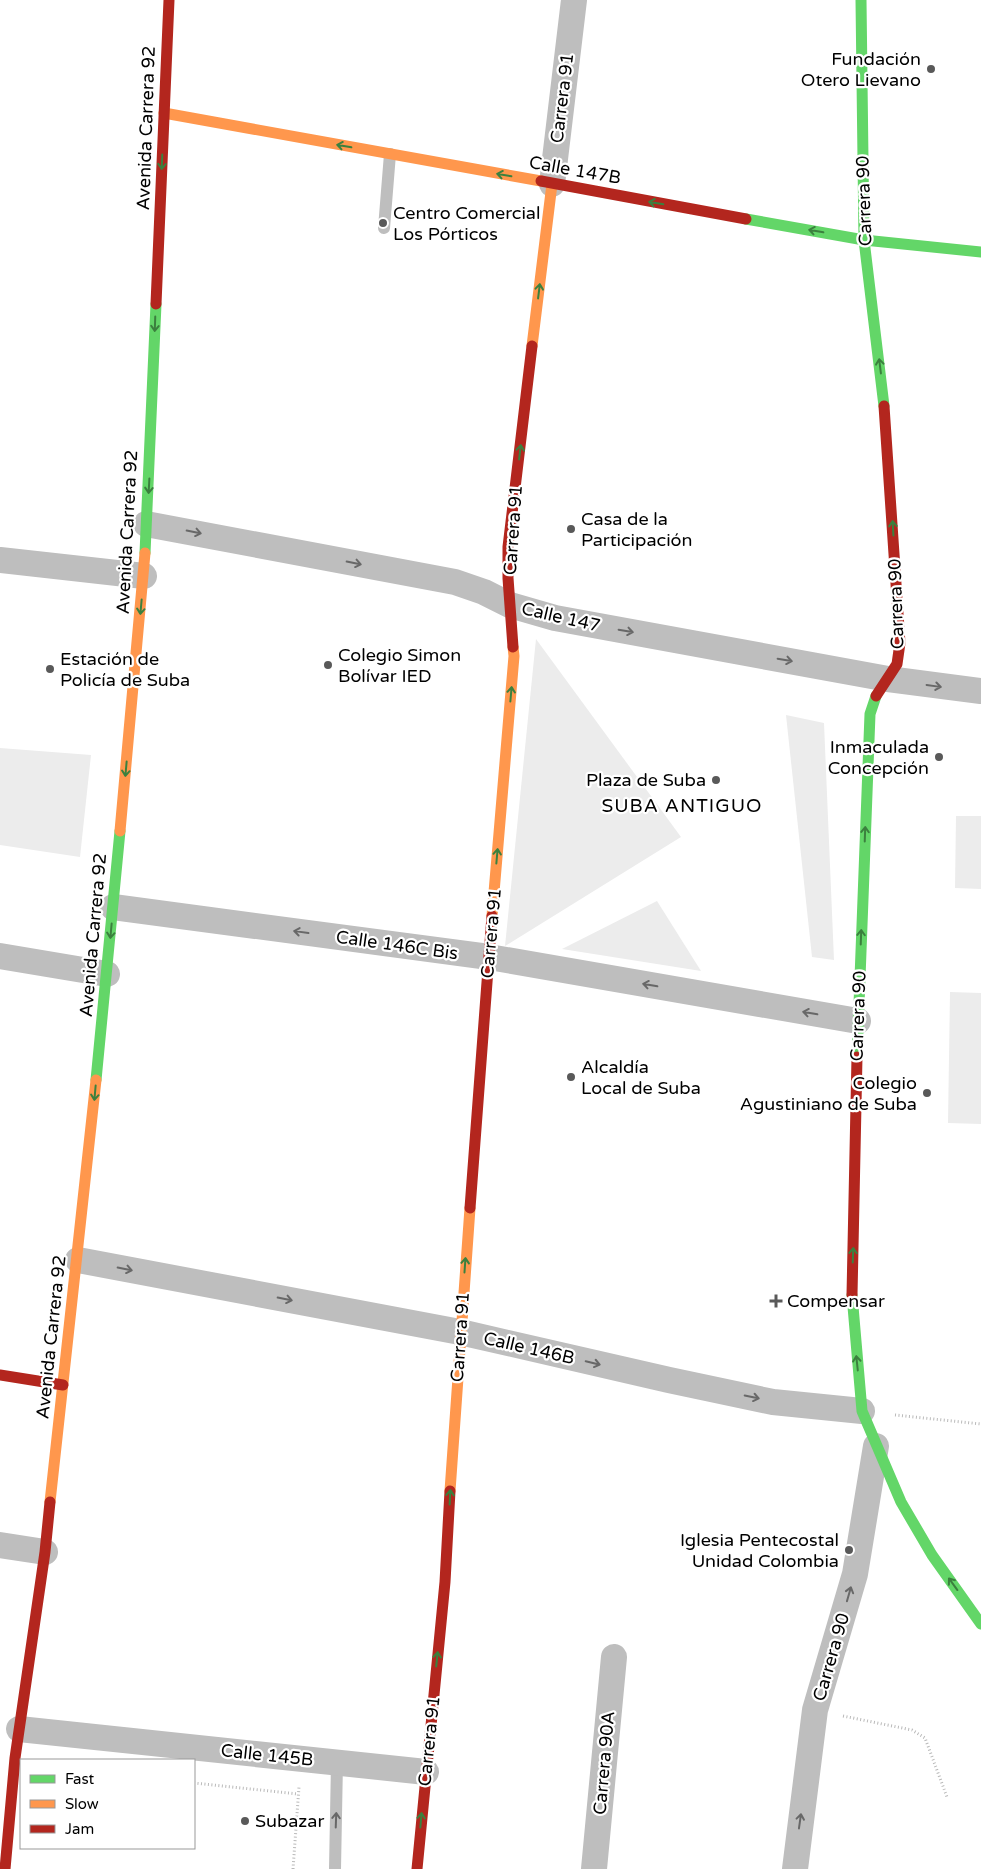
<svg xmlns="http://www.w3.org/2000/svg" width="981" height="1869" viewBox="0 0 981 1869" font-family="'Varela Round',sans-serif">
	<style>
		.green { fill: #ececec }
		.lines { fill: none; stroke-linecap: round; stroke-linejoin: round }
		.path { stroke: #b9b9b9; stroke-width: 3; stroke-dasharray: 1 2.5; stroke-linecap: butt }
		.lane { stroke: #bebebe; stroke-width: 12 }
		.street { stroke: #bebebe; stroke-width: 26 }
		.fast { stroke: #63d668; stroke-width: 11 }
		.slow { stroke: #ff974d; stroke-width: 11 }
		.jam { stroke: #b3261e; stroke-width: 11 }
		.oneway { stroke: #3b803e }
		.oneway2 { stroke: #686868 }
		.poi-dot { fill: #595959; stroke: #fff; stroke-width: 2 }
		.labels { text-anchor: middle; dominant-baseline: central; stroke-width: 4.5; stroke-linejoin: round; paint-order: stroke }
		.poi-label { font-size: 18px; fill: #000; stroke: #fff; text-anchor: start }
		.street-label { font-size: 18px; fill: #000; stroke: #fff }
		.neighbourhood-label { font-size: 19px; letter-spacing: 1px; fill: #000; stroke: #fff }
	</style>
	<rect width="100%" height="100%" fill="#fff"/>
	<g class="green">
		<polygon points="536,639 681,837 505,946"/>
		<polygon points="786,715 824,723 834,960 812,957"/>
		<polygon points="0,748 91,755 80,857 0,845"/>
		<polygon points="956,816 981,816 981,889 955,888"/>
		<polygon points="657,901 701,971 562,949"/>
		<polygon points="950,992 981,993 981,1124 948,1123"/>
	</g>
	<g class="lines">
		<g class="path">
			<polyline points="895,1415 981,1424"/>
			<polyline points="843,1716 912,1730 925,1738 947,1797"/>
			<polyline points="194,1783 298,1794"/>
			<polyline points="293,1869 299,1787"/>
		</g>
		<g class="lane">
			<polyline points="384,228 390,154"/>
			<polyline points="335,1869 337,1762"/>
		</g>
		<g class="street">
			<polyline points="552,184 574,0"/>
			<polyline points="146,524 455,582 484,592 510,605 555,618 888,679 981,691"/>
			<polyline points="0,560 144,576"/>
			<polyline points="113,907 489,957 858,1021"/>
			<polyline points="0,956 107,974"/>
			<polyline points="78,1260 460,1332 669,1380 773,1402 862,1411"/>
			<polyline points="0,1545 45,1552"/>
			<polyline points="19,1729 426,1772"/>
			<polyline points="594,1869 614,1657"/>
			<polyline points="795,1869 815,1710 855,1574 876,1446"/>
		</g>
		<g class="fast">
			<polyline points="861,0 864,240 884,406"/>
			<polyline points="746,219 864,240 981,252"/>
			<polyline points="145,553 156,304"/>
			<polyline points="857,1057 870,714 876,696"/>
			<polyline points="96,1080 120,831"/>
			<polyline points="852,1295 862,1411 901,1502 932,1555 981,1624"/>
		</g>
		<g class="slow">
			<polyline points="164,113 541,181"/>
			<polyline points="532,346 552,184"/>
			<polyline points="120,831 145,553"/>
			<polyline points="492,916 514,656 513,647"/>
			<polyline points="450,1491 470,1208"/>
			<polyline points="50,1502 96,1080"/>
		</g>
		<g class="jam">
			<polyline points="541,181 746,219"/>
			<polyline points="156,304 169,0"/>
			<polyline points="513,647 508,578 508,547 532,346"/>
			<polyline points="876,696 897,664 900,643 884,406"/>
			<polyline points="470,1208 492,916"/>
			<polyline points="852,1295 857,1057"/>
			<polyline points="0,1375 63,1385"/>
			<polyline points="5,1869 15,1758 45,1552 50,1502"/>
			<polyline points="417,1869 445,1582 450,1491"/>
		</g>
	</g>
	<defs><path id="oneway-shaft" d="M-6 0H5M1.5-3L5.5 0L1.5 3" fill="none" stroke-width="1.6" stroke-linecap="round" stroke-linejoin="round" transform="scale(1.25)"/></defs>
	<g class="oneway">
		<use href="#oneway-shaft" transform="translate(344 146) rotate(-170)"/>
		<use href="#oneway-shaft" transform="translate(162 162) rotate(92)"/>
		<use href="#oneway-shaft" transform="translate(504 175) rotate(-170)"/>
		<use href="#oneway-shaft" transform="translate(656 203) rotate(-170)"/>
		<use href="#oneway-shaft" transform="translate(816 231) rotate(-170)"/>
		<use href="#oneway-shaft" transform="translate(539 291) rotate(-83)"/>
		<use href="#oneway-shaft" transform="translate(155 324) rotate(92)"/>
		<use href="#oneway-shaft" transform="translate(880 366) rotate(-97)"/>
		<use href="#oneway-shaft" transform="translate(520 452) rotate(-83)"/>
		<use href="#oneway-shaft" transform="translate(149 486) rotate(93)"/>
		<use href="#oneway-shaft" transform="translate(893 528) rotate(-93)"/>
		<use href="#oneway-shaft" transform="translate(141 607) rotate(95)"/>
		<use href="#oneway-shaft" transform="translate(511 694) rotate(-85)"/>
		<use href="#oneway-shaft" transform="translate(126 769) rotate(95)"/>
		<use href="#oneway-shaft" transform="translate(865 834) rotate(-88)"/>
		<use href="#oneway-shaft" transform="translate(497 856) rotate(-85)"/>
		<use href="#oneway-shaft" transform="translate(111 931) rotate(95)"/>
		<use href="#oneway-shaft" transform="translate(861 937) rotate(-88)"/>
		<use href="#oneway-shaft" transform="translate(95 1093) rotate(95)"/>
		<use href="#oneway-shaft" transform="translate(853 1255) rotate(-88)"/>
		<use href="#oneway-shaft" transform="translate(465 1265) rotate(-86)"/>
		<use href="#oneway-shaft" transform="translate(857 1363) rotate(-96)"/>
		<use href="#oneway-shaft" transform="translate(450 1497) rotate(-87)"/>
		<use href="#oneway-shaft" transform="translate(953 1584) rotate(-126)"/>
		<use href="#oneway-shaft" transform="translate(437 1659) rotate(-84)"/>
		<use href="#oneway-shaft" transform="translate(421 1820) rotate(-85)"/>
	</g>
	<g class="oneway2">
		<use href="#oneway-shaft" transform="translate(194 532) rotate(11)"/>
		<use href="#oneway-shaft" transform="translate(354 563) rotate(11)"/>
		<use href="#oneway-shaft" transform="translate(626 631) rotate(10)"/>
		<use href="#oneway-shaft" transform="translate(785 660) rotate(10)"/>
		<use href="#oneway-shaft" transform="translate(934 686) rotate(8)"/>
		<use href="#oneway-shaft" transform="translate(301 932) rotate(-172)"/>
		<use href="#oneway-shaft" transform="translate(650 985) rotate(-170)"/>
		<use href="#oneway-shaft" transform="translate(810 1013) rotate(-170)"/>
		<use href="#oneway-shaft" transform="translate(125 1269) rotate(11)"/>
		<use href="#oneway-shaft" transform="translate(285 1299) rotate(11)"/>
		<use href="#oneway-shaft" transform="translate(593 1363) rotate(13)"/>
		<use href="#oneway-shaft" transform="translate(752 1397) rotate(12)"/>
		<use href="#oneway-shaft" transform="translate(849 1594) rotate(-74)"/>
		<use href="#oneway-shaft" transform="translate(336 1820) rotate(-88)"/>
		<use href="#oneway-shaft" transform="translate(800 1821) rotate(-82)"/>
	</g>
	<g class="poi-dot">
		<circle cx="931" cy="69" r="5"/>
		<circle cx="383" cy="223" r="5"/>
		<circle cx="571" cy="529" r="5"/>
		<circle cx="328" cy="665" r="5"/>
		<circle cx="50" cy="669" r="5"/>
		<circle cx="939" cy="757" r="5"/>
		<circle cx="716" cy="780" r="5"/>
		<circle cx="571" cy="1077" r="5"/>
		<circle cx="927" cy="1093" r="5"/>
		<path d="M773.5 1293.5h5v5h5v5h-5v5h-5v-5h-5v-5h5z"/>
		<circle cx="849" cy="1550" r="5"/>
		<circle cx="245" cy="1821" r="5"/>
	</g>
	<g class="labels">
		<g class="poi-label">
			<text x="921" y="59" text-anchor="end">Fundación<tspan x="921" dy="21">Otero Lievano</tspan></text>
			<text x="393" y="213">Centro Comercial<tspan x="393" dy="21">Los Pórticos</tspan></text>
			<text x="581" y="519">Casa de la<tspan x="581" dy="21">Participación</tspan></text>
			<text x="338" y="655">Colegio Simon<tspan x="338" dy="21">Bolívar IED</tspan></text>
			<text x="60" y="659">Estación de<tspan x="60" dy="21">Policía de Suba</tspan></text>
			<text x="929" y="747" text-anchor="end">Inmaculada<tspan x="929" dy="21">Concepción</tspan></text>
			<text x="706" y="780" text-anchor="end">Plaza de Suba</text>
			<text x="581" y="1067">Alcaldía<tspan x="581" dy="21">Local de Suba</tspan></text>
			<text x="917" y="1083" text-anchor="end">Colegio<tspan x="917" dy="21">Agustiniano de Suba</tspan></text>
			<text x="787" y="1301">Compensar</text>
			<text x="839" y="1540" text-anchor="end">Iglesia Pentecostal<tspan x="839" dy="21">Unidad Colombia</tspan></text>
			<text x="255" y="1821">Subazar</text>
		</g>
		<g class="street-label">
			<text transform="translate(562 98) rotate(-83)">Carrera 91</text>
			<text transform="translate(146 128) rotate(-88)">Avenida Carrera 92</text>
			<text transform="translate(575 170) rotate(10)">Calle 147B</text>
			<text transform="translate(864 201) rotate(-92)">Carrera 90</text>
			<text transform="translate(513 530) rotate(-86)">Carrera 91</text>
			<text transform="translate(127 532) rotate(-87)">Avenida Carrera 92</text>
			<text transform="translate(896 604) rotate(-92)">Carrera 90</text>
			<text transform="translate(561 617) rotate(13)">Calle 147</text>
			<text transform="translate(491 933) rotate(-85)">Carrera 91</text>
			<text transform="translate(93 935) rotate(-85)">Avenida Carrera 92</text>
			<text transform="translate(397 945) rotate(8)">Calle 146C Bis</text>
			<text transform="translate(858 1016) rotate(-88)">Carrera 90</text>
			<text transform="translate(51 1337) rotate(-84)">Avenida Carrera 92</text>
			<text transform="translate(460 1337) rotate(-86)">Carrera 91</text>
			<text transform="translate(529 1348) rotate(13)">Calle 146B</text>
			<text transform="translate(831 1657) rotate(-74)">Carrera 90</text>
			<text transform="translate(429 1741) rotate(-84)">Carrera 91</text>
			<text transform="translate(267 1755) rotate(6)">Calle 145B</text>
			<text transform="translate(604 1763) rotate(-85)">Carrera 90A</text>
		</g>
		<g class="neighbourhood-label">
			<text x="682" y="806">SUBA ANTIGUO</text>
		</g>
	</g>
	<rect x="20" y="1759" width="175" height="90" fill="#ffffff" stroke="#999999"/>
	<rect x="30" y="1775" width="25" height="8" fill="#63d668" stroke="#999999"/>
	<text x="65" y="1784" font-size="15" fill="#000000">Fast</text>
	<rect x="30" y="1800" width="25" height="8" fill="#ff974d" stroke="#999999"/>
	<text x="65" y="1809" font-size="15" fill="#000000">Slow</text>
	<rect x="30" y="1825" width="25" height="8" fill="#b3261e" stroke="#999999"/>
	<text x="65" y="1834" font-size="15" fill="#000000">Jam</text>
</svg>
